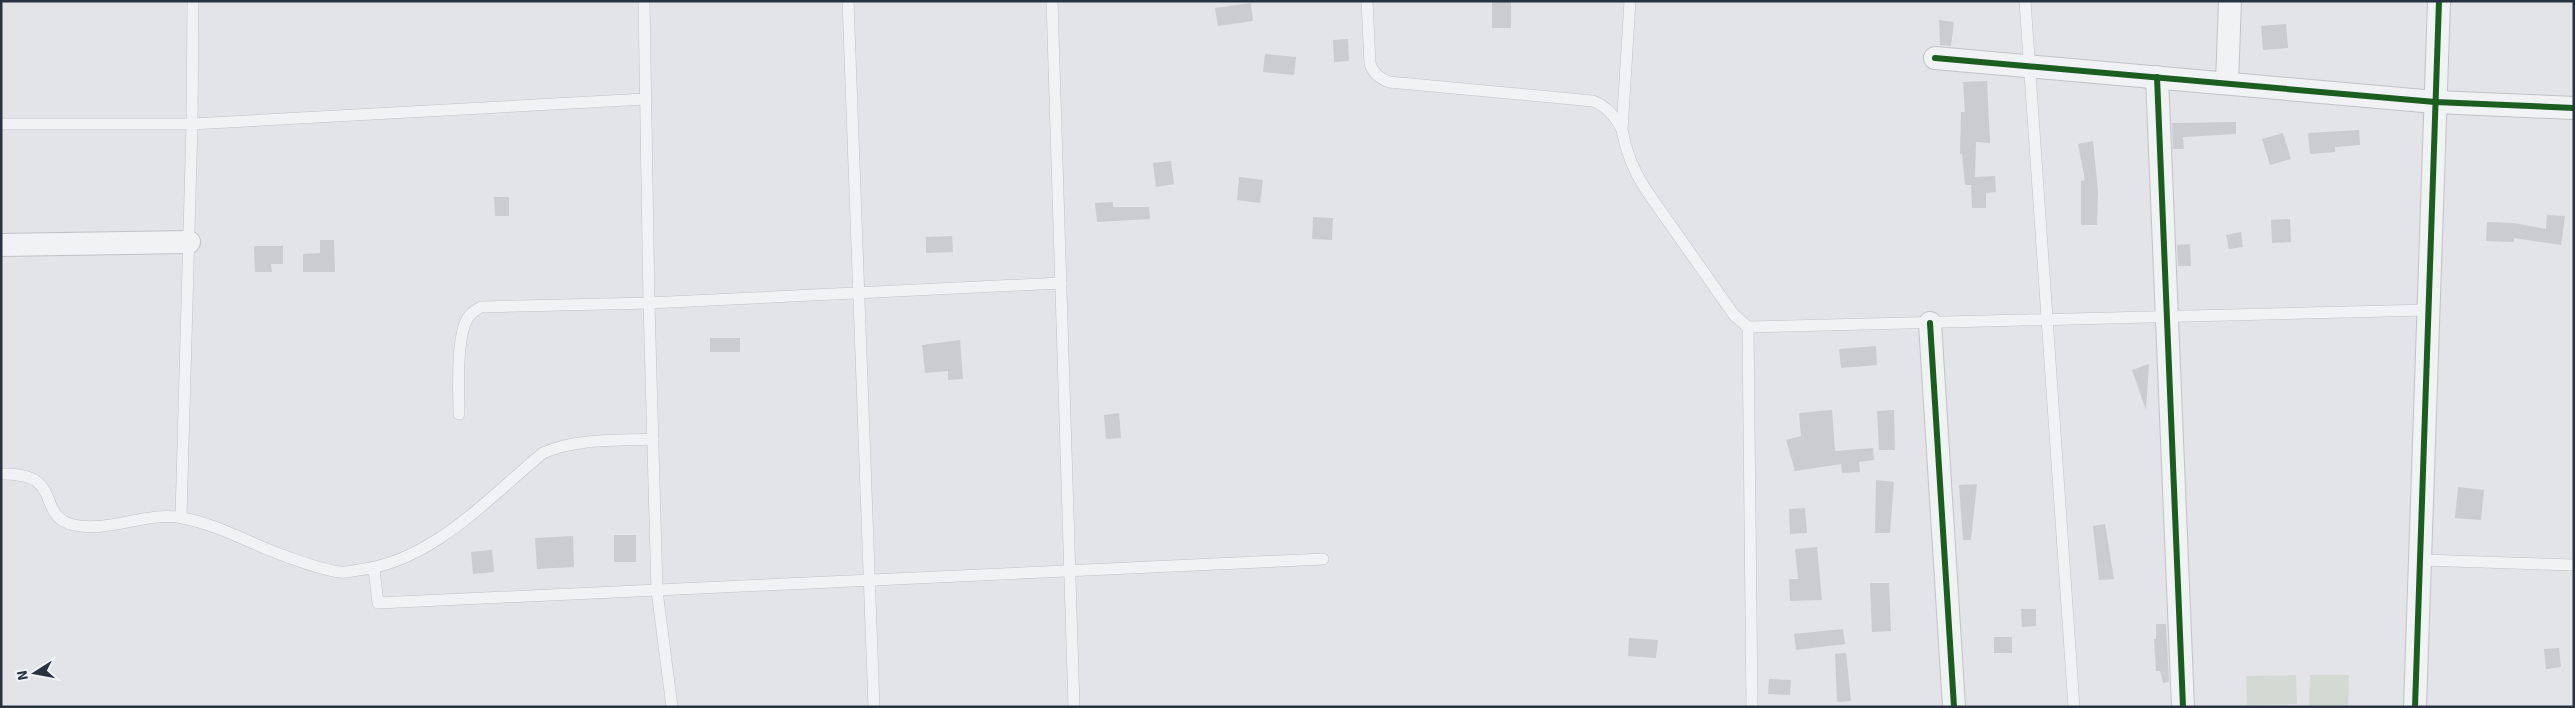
<svg xmlns="http://www.w3.org/2000/svg" width="2575" height="708" viewBox="0 0 2575 708" font-family="Signika,sans-serif">
	<style>
		.green { fill: #d3dad3 }
		.building { fill: #cacccf }
		.lines { fill: none; stroke-linecap: round; stroke-linejoin: round }
		.lane-casing { stroke: #c0c2c5; stroke-width: 12 }
		.street-casing { stroke: #c0c2c5; stroke-width: 24 }
		.lane { stroke: #f1f2f4; stroke-width: 11 }
		.street { stroke: #f1f2f4; stroke-width: 22 }
		.cycleway-casing { stroke: #f0f3f6; stroke-width: 9 }
		.cycleway { stroke: #1b5e20; stroke-width: 6 }
	</style>
	<rect width="100%" height="100%" fill="#e2e4e7"/>
	<g class="green">
		<polygon points="2296,675 2297,704 2247,705 2246,676"/>
		<polygon points="2310,675 2349,675 2348,707 2309,707"/>
	</g>
	<g class="building">
		<rect x="1492" y="1" width="19" height="27"/>
		<polygon points="1251,3 1253,21 1218,26 1215,8"/>
		<polygon points="1939,20 1954,22 1951,46 1940,45"/>
		<polygon points="2286,24 2288,48 2263,50 2261,26"/>
		<polygon points="1348,39 1349,61 1334,62 1333,40"/>
		<polygon points="1265,54 1296,57 1294,75 1263,72"/>
		<polygon points="1987,81 1990,143 1976,142 1975,177 1995,176 1996,192 1986,193 1986,208 1972,208 1971,185 1965,185 1962,154 1960,154 1961,112 1965,112 1963,82"/>
		<polygon points="2236,122 2236,134 2183,137 2184,149 2173,149 2172,123"/>
		<polygon points="2359,130 2360,145 2335,147 2335,152 2310,154 2308,133"/>
		<polygon points="2283,133 2291,159 2270,165 2262,139"/>
		<polygon points="2093,141 2098,191 2097,225 2081,225 2081,181 2085,180 2078,144"/>
		<polygon points="1171,161 1174,184 1156,187 1153,163"/>
		<polygon points="1239,177 1263,180 1260,203 1237,200"/>
		<polygon points="494,197 509,197 509,216 495,216"/>
		<polygon points="1113,202 1113,207 1149,207 1150,219 1097,222 1095,203"/>
		<polygon points="2547,215 2565,216 2561,245 2514,238 2514,242 2486,241 2487,222 2514,223 2546,229"/>
		<polygon points="1313,217 1333,218 1332,240 1312,239"/>
		<polygon points="2290,219 2291,242 2272,243 2271,220"/>
		<polygon points="2241,232 2243,247 2229,249 2226,235"/>
		<polygon points="952,236 953,252 926,253 926,237"/>
		<polygon points="320,240 334,240 335,272 303,272 303,254 320,253"/>
		<polygon points="2190,244 2191,266 2178,266 2177,245"/>
		<polygon points="254,246 283,246 283,264 271,264 272,272 255,272"/>
		<rect x="710" y="338" width="30" height="14"/>
		<polygon points="960,340 963,379 948,380 948,371 925,373 922,345"/>
		<polygon points="1876,346 1877,365 1841,368 1839,349"/>
		<polygon points="2149,364 2146,410 2132,370"/>
		<polygon points="1832,410 1835,451 1873,448 1874,460 1859,462 1860,472 1842,473 1841,464 1795,471 1786,440 1801,436 1799,413"/>
		<polygon points="1894,410 1895,450 1879,450 1877,411"/>
		<polygon points="1119,413 1121,438 1106,439 1104,415"/>
		<polygon points="1876,480 1894,482 1890,533 1875,533"/>
		<polygon points="1977,484 1971,540 1963,540 1959,485"/>
		<polygon points="2458,487 2484,490 2481,520 2455,518"/>
		<polygon points="1805,508 1807,533 1790,534 1789,509"/>
		<polygon points="2105,524 2114,579 2099,580 2093,526"/>
		<rect x="614" y="535" width="22" height="27"/>
		<polygon points="573,536 574,567 537,569 535,538"/>
		<polygon points="1817,547 1822,600 1790,601 1789,579 1798,579 1795,549"/>
		<polygon points="492,550 494,572 473,574 471,552"/>
		<polygon points="1870,583 1889,583 1891,631 1872,632"/>
		<polygon points="2021,609 2036,609 2036,626 2022,627"/>
		<polygon points="2156,624 2166,624 2169,682 2163,683 2160,671 2156,671 2154,639 2156,639"/>
		<polygon points="1843,629 1845,644 1796,650 1794,634"/>
		<rect x="1994" y="637" width="18" height="16"/>
		<polygon points="1629,638 1658,640 1656,658 1628,656"/>
		<polygon points="2559,648 2561,667 2546,669 2544,649"/>
		<polygon points="1846,653 1851,701 1837,702 1835,654"/>
		<polygon points="1769,679 1791,680 1790,695 1768,694"/>
	</g>
	<g class="lines">
		<g class="lane-casing">
			<g id="lane">
				<polyline points="644,1 649,303 657,591 672,707"/>
				<polyline points="848,1 874,707"/>
				<polyline points="1052,1 1074,707"/>
				<path d="M1367 1 1370 64C1374 74 1379 78 1389 82L1593 101C1607 107 1614 115 1621 128"/>
				<path d="M1630 1 1622 130C1626 153 1633 170 1646 190L1734 315 1748 327 2428 310"/>
				<polyline points="2025,1 2074,707"/>
				<polyline points="1,124 192,124 645,99"/>
				<polyline points="1748,327 1752,707"/>
				<path d="M459 414C459 393 455 328 471 314 474 311 478 309 481 307L649 303 1061 283"/>
				<path d="M1 474C66 472 34 516 74 525 110 533 146 511 183 518 219 525 251 544 285 556 302 562 322 570 340 572 345 573 353 571 358 570 432 562 488 498 543 453 578 438 616 441 653 439"/>
				<polyline points="181,517 192,124 193,1"/>
				<polyline points="2422,560 2574,565"/>
				<polyline points="374,569 378,603 1323,559"/>
			</g>
		</g>
		<g class="street-casing">
			<g id="street">
				<polyline points="1935,58 2435,102 2574,108"/>
				<polyline points="2157,77 2183,707"/>
				<polyline points="2227,83 2230,1"/>
				<polyline points="1,245 189,242"/>
				<polyline points="1930,323 1954,707"/>
				<polyline points="2415,707 2439,1"/>
			</g>
		</g>
		<use href="#lane" class="lane"/>
		<use href="#street" class="street"/>
		<g class="cycleway-casing">
			<g id="cycleway">
				<polyline points="1935,58 2435,102 2574,108"/>
				<polyline points="2157,77 2183,707"/>
				<polyline points="1930,323 1954,707"/>
				<polyline points="2415,707 2439,1"/>
			</g>
		</g>
		<use href="#cycleway" class="cycleway"/>
	</g>
	<rect width="2575" height="708" fill="none" stroke="#293240" stroke-width="5"/>
	<g transform="translate(35 673) rotate(259)" stroke="#f0f3f6" stroke-width="4" paint-order="stroke">
	<path d="M0-4L9 19L0 12L-9 19Z" fill="#293240"/>
	<text y="-8" font-size="14" font-weight="bold" text-anchor="middle" fill="#293240">N</text>
	</g>
</svg>
